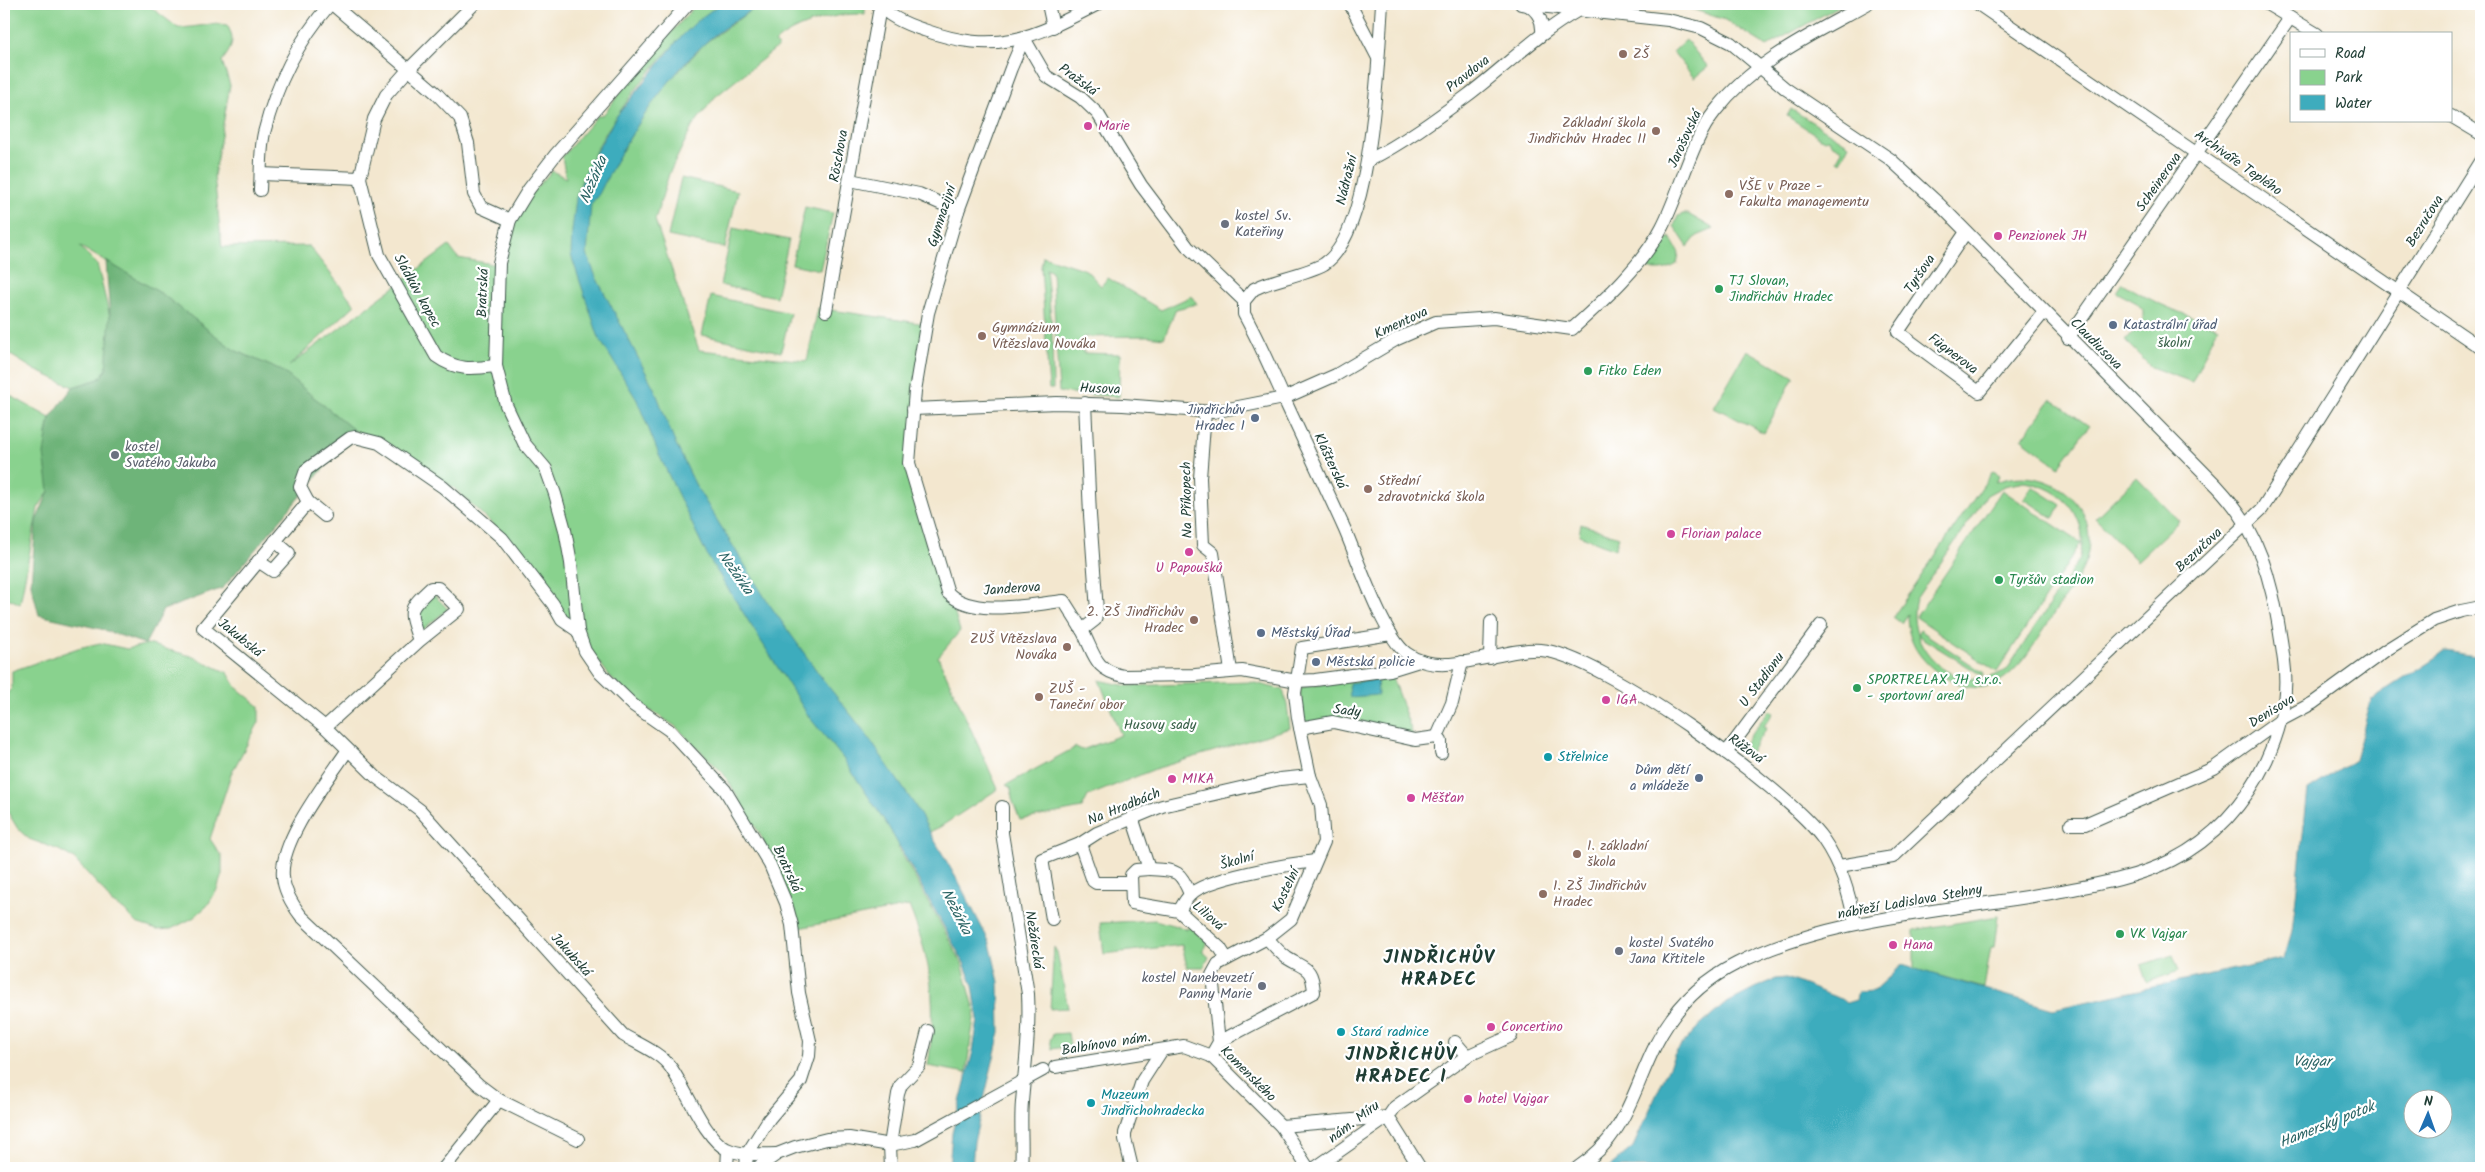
<svg xmlns="http://www.w3.org/2000/svg" width="2485" height="1172" viewBox="0 0 2485 1172" font-family="Kalam,sans-serif">
	<style>
		.green { fill: #89d28e; stroke: #548861; fill-rule: evenodd }
		.forest { fill: #6eb479; stroke: #467856 }
		.water { fill: #3eacbd; stroke: #2e7478; fill-rule: evenodd }
		.lines { fill: none; stroke-linecap: round; stroke-linejoin: round }
		.street-casing { stroke: #3f564b; stroke-width: 14 }
		.street { stroke: #fff; stroke-width: 12 }
		.education-dot { fill: #8d6e63; stroke: #fff; stroke-width: 2 }
		.hotel-dot { fill: #d1479c; stroke: #fff; stroke-width: 2 }
		.worship-dot { fill: #6b7280; stroke: #fff; stroke-width: 2 }
		.leisure-dot { fill: #2e9e5b; stroke: #fff; stroke-width: 2 }
		.service-dot { fill: #5c6f8a; stroke: #fff; stroke-width: 2 }
		.culture-dot { fill: #0f9aa8; stroke: #fff; stroke-width: 2 }
		.labels { text-anchor: middle; dominant-baseline: central; stroke-width: 4.5; stroke-linejoin: round; paint-order: stroke }
		.education-label { font-size: 14px; fill: #785e54; stroke: #fff; text-anchor: start }
		.street-label { font-size: 14px; fill: #1f3d34; stroke: #fff }
		.hotel-label { font-size: 14px; fill: #b23c85; stroke: #fff; text-anchor: start }
		.worship-label { font-size: 14px; fill: #5b616d; stroke: #fff; text-anchor: start }
		.leisure-label { font-size: 14px; fill: #27864d; stroke: #fff; text-anchor: start }
		.service-label { font-size: 14px; fill: #4e5e75; stroke: #fff; text-anchor: start }
		.park-label { font-size: 14px; fill: #3a624a; stroke: #fff }
		.culture-label { font-size: 14px; fill: #0d838f; stroke: #fff; text-anchor: start }
		.water-label { font-size: 15px; font-style: italic; fill: #2a6464; stroke: #fff }
		.district-label { font-size: 19px; font-weight: bold; letter-spacing: 1px; fill: #1f3d34; stroke: #fff }
	</style>
	<rect width="100%" height="100%" fill="#fff"/>
	<filter id="ink" filterUnits="userSpaceOnUse"><feTurbulence type="fractalNoise" baseFrequency=".02" numOctaves="2"/><feDisplacementMap in="SourceGraphic" scale="10" xChannelSelector="R" yChannelSelector="G"/><feConvolveMatrix kernelMatrix="1 2 1 2 8 2 1 2 1" color-interpolation-filters="sRGB"/></filter>
	<filter id="wash" filterUnits="userSpaceOnUse"><feTurbulence type="fractalNoise" baseFrequency=".0096" numOctaves="4" result="noise"/><feDisplacementMap in="SourceGraphic" scale="20" xChannelSelector="R" yChannelSelector="G"/><feGaussianBlur stdDeviation="1.12" result="paint"/><feColorMatrix in="noise" values="0 0 0 0 0 0 0 0 0 0 0 0 0 0 0 0 0 1.4 0 .05"/><feComposite in="paint" operator="in"/></filter>
	<g filter="url(#wash)">
		<rect width="100%" height="100%" fill="#f3e7cf"/>
		<g class="green">
			<path d="M4 4H147L178 28C191 28 216 22 227 25 236 40 232 48 222 61L230 85 214 176 222 247 309 246 355 305 289 366 449 246 458 258 504 266C508 248 511 227 520 210 527 195 541 183 552 171L566 178 562 157 597 116 604 114 637 70 697 4H720C666 43 593 134 576 198L611 169 637 126 660 91 705 43 760 4H865V15C844 10 790 26 775 43L779 46 715 97 692 127 669 174 655 220 699 350 807 361 818 308 926 324 909 463 960 631 938 657 998 789 940 827 898 847 962 963 975 1011 966 1073 928 1066C937 1003 933 965 909 906L799 928 762 838 724 774 675 726 637 702 611 678 504 535 454 488 387 443 355 431 282 371 234 350 162 294 79 246 97 264 110 317 109 349 106 370 99 379 73 387 35 370 4 351Z"/>
			<polygon points="1685,4 1843,4 1767,46 1725,20 1683,6"/>
			<polygon points="1686,40 1708,67 1694,78 1673,52"/>
			<polygon points="1791,109 1849,145 1840,162 1837,160 1842,150 1831,144 1829,139 1824,140 1787,116"/>
			<polygon points="681,178 738,191 725,248 668,236"/>
			<polygon points="805,207 833,213 820,270 792,264"/>
			<polygon points="1683,214 1688,214 1714,229 1697,236 1688,247 1674,226 1678,216"/>
			<polygon points="733,228 789,240 776,297 720,285"/>
			<path d="M1670 237 1679 253 1677 264C1668 270 1657 272 1648 268V263Z"/>
			<polygon points="1043,256 1086,270 1101,286 1108,278 1161,310 1192,296 1197,304 1176,309 1164,338 1147,336 1083,337 1083,353 1120,354 1119,397 1059,392 1052,272 1046,269 1052,328 1053,389 1049,389 1041,267"/>
			<path d="M2122 283C2152 303 2184 314 2218 327L2192 382 2151 367 2125 341 2143 321V310L2137 303 2116 292Z"/>
			<polygon points="711,296 790,313 781,352 702,335"/>
			<polygon points="1747,350 1794,377 1764,433 1714,407"/>
			<polygon points="4,392 50,418 47,435 49,491 38,508 20,604 4,596"/>
			<polygon points="2051,399 2089,426 2059,467 2022,439"/>
			<path d="M1993 471 2000 475 1996 482C2043 464 2097 498 2088 551 2085 573 2068 592 2056 610 2030 650 2001 714 1943 676 1920 661 1907 642 1907 614L1901 623 1893 617ZM2024 482C2063 487 2092 519 2079 560L2008 668C1962 702 1902 652 1916 599L1987 495 2004 486Z"/>
			<polygon points="2137,477 2179,521 2137,561 2095,518"/>
			<polygon points="2032,486 2061,505 2053,518 2024,499"/>
			<polygon points="2002,490 2081,543 1997,672 1916,617"/>
			<polygon points="1581,524 1619,537 1615,549 1579,535"/>
			<polygon points="432,593 448,609 421,631 415,607"/>
			<polygon points="1920,630 1984,673 1983,676 1917,635"/>
			<polygon points="100,643 127,649 148,644 191,656 228,673 237,688 259,706 259,722 231,774 210,839 222,857 222,874 217,890 207,906 193,918 171,929 157,930 136,923 124,910 111,902 102,889 73,858 59,850 29,839 18,829 4,806 4,697 12,688 12,671 78,648"/>
			<polygon points="1386,676 1392,677 1413,735 1407,734 1402,730 1364,726 1358,719 1343,716 1339,720 1309,724 1304,720 1300,691 1302,687"/>
			<polygon points="1099,680 1127,686 1251,682 1283,690 1287,705 1290,728 1155,769 1088,796 1082,808 1020,820 1012,799 1011,788 1006,785 1076,747 1082,750 1121,735"/>
			<polygon points="1769,710 1773,713 1764,726 1767,728 1750,752 1742,747"/>
			<polygon points="1998,916 1994,947 1991,947 1984,988 1914,969 1914,930"/>
			<polygon points="1155,920 1187,929 1190,927 1208,942 1202,951 1209,957 1204,967 1187,967 1182,945 1104,954 1100,923"/>
			<polygon points="1054,947 1057,952 1068,1008 1050,1009"/>
			<polygon points="2173,955 2179,971 2147,982 2141,965"/>
			<polygon points="1068,1033 1070,1046 1052,1049 1050,1040 1053,1034"/>
		</g>
		<polygon class="forest" points="106,261 162,294 234,350 282,371 355,431 223,588 163,610 145,644 101,629 39,615 31,584 36,521 49,491 44,454 47,435 50,418 73,387 99,379 106,370 110,317"/>
		<g class="water">
			<path d="M720 4H760C742 17 720 29 704 44 659 87 626 139 599 194L591 204 587 254 596 277 655 390 673 438 696 486 767 601 824 681 864 731 914 804 959 883 990 943 999 982 1000 1032 974 1142 972 1168H949L952 1133 973 1051 978 1020 973 986 964 963 888 826 842 757 809 717 708 557 660 457 637 400 599 338 571 255 572 231 576 198 589 164 616 117 678 40 698 20Z"/>
			<path d="M2446 651 2481 657V1168H1608L1633 1147 1675 1053 1694 1031 1725 1004 1764 984 1776 979 1786 978 1841 999 1846 1003 1856 1000 1858 992 1874 991 1902 965 2053 1009 2284 958 2292 931 2308 790 2355 760 2371 700ZM2412 1100H2442V1130H2412Z"/>
			<polygon points="1377,680 1378,695 1350,697 1349,683"/>
		</g>
	</g>
	<g filter="url(#ink)">
		<g class="lines">
			<g class="street-casing">
				<g id="street">
					<polyline points="332,4 436,93 460,118 468,143 474,194 481,207 510,220"/>
					<path d="M474 4 408 70 386 95 374 119 360 178 379 255 436 356C457 371 472 369 496 366"/>
					<polyline points="688,4 556,154 529,189 510,220 499,263 496,366 506,405 524,443 546,469 555,494 565,530 571,563 578,631 585,651 600,673 633,705 669,730 725,790 770,865 786,903 792,925 799,993 810,1041 809,1056 801,1081 769,1119 747,1154 746,1168"/>
					<path d="M878 4C889 17 908 25 924 30 998 56 1032 38 1098 4"/>
					<polyline points="1048,4 1053,27"/>
					<polyline points="1350,4 1378,58"/>
					<path d="M1521 4 1668 20 1701 28 1731 43 1786 89 1890 159 1940 205 2217 486C2229 499 2240 512 2248 528 2270 567 2278 617 2284 661 2289 697 2281 729 2266 761 2246 803 2214 839 2172 860 2137 878 2094 885 2056 892 1949 912 1834 915 1736 964 1700 982 1674 1009 1656 1044 1631 1094 1627 1135 1577 1168"/>
					<path d="M1526 4C1538 11 1543 20 1542 33"/>
					<polyline points="1978,4 2481,348"/>
					<polyline points="2267,4 2317,34"/>
					<path d="M1024 38 1011 68 958 211 928 313 915 391 909 463 948 593C974 618 1031 604 1064 601 1070 611 1077 621 1083 632 1095 655 1094 670 1124 676L1195 675 1242 671 1297 681 1315 680 1390 670 1419 661"/>
					<polyline points="1024,38 1046,76 1080,97 1098,114 1141,185 1187,246"/>
					<polyline points="2451,116 2481,134"/>
					<path d="M1369 160C1403 143 1437 118 1468 95 1505 67 1537 34 1577 11"/>
					<polyline points="261,174 360,178"/>
					<polyline points="850,180 919,194 958,211"/>
					<path d="M260 190C261 172 260 150 264 133 276 85 298 41 330 4"/>
					<polyline points="1966,232 1898,332 1979,392 2044,312"/>
					<polyline points="1190,249 1244,301"/>
					<path d="M1244 301V314C1260 343 1273 374 1287 405 1306 446 1326 488 1345 530 1358 560 1383 635 1406 653 1443 681 1500 647 1541 650 1600 654 1788 790 1823 839 1841 865 1849 893 1855 923"/>
					<path d="M1244 301 1254 289 1263 285C1279 279 1310 272 1324 264 1373 233 1378 59 1382 4"/>
					<polyline points="826,311 880,7"/>
					<polyline points="2068,338 2290,18"/>
					<path d="M913 409 1057 403 1123 405 1213 412 1284 398 1336 375 1397 339 1436 322 1494 318 1572 329C1604 300 1642 266 1662 227 1681 191 1690 142 1716 110 1755 60 1813 34 1867 4"/>
					<polyline points="1205,412 1200,478 1203,545 1213,553 1231,671"/>
					<polyline points="308,502 300,487 306,470 350,438 355,437 379,443 443,487 502,538 553,604 562,620 578,631"/>
					<path d="M325 516 308 502 203 628 325 727 376 777 420 810 623 1035C638 1044 661 1053 671 1068 685 1087 706 1141 727 1149 742 1156 761 1154 777 1154"/>
					<polyline points="258,561 273,571 289,553 275,541"/>
					<polyline points="1082,630 1095,620 1097,611 1090,515 1085,403"/>
					<polyline points="1490,658 1491,622"/>
					<path d="M325 727 419 641 459 609 438 588H431C406 611 409 610 419 641"/>
					<polyline points="1300,728 1333,722 1415,740 1437,737"/>
					<polyline points="1437,737 1452,703 1462,662"/>
					<polyline points="1437,737 1441,741 1441,753"/>
					<path d="M347 751C327 781 279 841 283 877 284 891 292 904 301 916L479 1085 499 1100 578 1139"/>
					<polyline points="1726,753 1821,625"/>
					<path d="M1002 807V833L1028 994C1030 1031 1025 1066 1022 1102 1020 1124 1023 1146 1021 1168"/>
					<polyline points="1132,817 1149,869 1136,870 1131,875 1132,903 1179,911 1220,948 1227,959"/>
					<polyline points="2071,824 2085,824 2214,768 2281,720 2313,703 2386,650 2434,620 2461,611 2481,607"/>
					<polyline points="1080,844 1093,881 1096,883 1131,883"/>
					<polyline points="1839,866 1893,857 2262,509 2481,160"/>
					<path d="M1149 869C1176 871 1179 868 1190 894"/>
					<path d="M1179 911C1182 906 1185 900 1190 895 1205 878 1290 864 1315 861"/>
					<polyline points="1052,919 1042,859 1080,844 1097,833 1162,806 1280,779 1310,776"/>
					<path d="M1219 1042 1314 992C1312 966 1306 970 1287 958 1280 953 1273 945 1267 938"/>
					<polyline points="1455,1042 1467,1056"/>
					<polyline points="1211,1056 1219,1042 1212,975 1218,964 1267,938 1291,919 1324,842 1321,805 1310,776 1298,718 1295,693 1302,648 1391,634"/>
					<polyline points="1055,1067 1184,1046 1211,1056 1281,1126 1308,1168"/>
					<polyline points="1388,1117 1420,1168"/>
					<polyline points="1281,1126 1388,1117"/>
					<polyline points="444,1168 499,1100"/>
					<polyline points="727,1168 728,1150"/>
					<polyline points="757,1168 777,1154 795,1147 827,1139 849,1138 890,1145 915,1140 1043,1070"/>
					<polyline points="891,1168 890,1145 898,1094 901,1085 919,1066 928,1031"/>
					<polyline points="1132,1168 1125,1139 1125,1133 1142,1081 1162,1050"/>
					<polyline points="1315,1168 1388,1117 1395,1107 1467,1056 1511,1036"/>
				</g>
			</g>
			<use href="#street" class="street"/>
		</g>
	</g>
	<g class="education-dot">
		<circle cx="1623" cy="54" r="5"/>
		<circle cx="1656" cy="131" r="5"/>
		<circle cx="1729" cy="194" r="5"/>
		<circle cx="982" cy="336" r="5"/>
		<circle cx="1368" cy="489" r="5"/>
		<circle cx="1194" cy="620" r="5"/>
		<circle cx="1067" cy="647" r="5"/>
		<circle cx="1039" cy="697" r="5"/>
		<circle cx="1577" cy="854" r="5"/>
		<circle cx="1543" cy="894" r="5"/>
	</g>
	<g class="hotel-dot">
		<circle cx="1088" cy="126" r="5"/>
		<circle cx="1998" cy="236" r="5"/>
		<circle cx="1671" cy="534" r="5"/>
		<circle cx="1189" cy="552" r="5"/>
		<circle cx="1606" cy="700" r="5"/>
		<circle cx="1172" cy="779" r="5"/>
		<circle cx="1411" cy="798" r="5"/>
		<circle cx="1893" cy="945" r="5"/>
		<circle cx="1491" cy="1027" r="5"/>
		<circle cx="1468" cy="1099" r="5"/>
	</g>
	<g class="worship-dot">
		<circle cx="1225" cy="224" r="5"/>
		<circle cx="115" cy="455" r="5"/>
		<circle cx="1619" cy="951" r="5"/>
		<circle cx="1262" cy="986" r="5"/>
	</g>
	<g class="leisure-dot">
		<circle cx="1719" cy="289" r="5"/>
		<circle cx="1588" cy="371" r="5"/>
		<circle cx="1999" cy="580" r="5"/>
		<circle cx="1857" cy="688" r="5"/>
		<circle cx="2120" cy="934" r="5"/>
	</g>
	<g class="service-dot">
		<circle cx="2113" cy="325" r="5"/>
		<circle cx="1255" cy="418" r="5"/>
		<circle cx="1261" cy="633" r="5"/>
		<circle cx="1316" cy="662" r="5"/>
		<circle cx="1699" cy="778" r="5"/>
	</g>
	<g class="culture-dot">
		<circle cx="1548" cy="757" r="5"/>
		<circle cx="1341" cy="1032" r="5"/>
		<circle cx="1091" cy="1103" r="5"/>
	</g>
	<g class="labels">
		<g class="education-label">
			<text x="1633" y="54">ZŠ</text>
			<text x="1646" y="123" text-anchor="end">Základní škola<tspan x="1646" dy="16">Jindřichův Hradec II</tspan></text>
			<text x="1739" y="186">VŠE v Praze -<tspan x="1739" dy="16">Fakulta managementu</tspan></text>
			<text x="992" y="328">Gymnázium<tspan x="992" dy="16">Vítězslava Nováka</tspan></text>
			<text x="1378" y="481">Střední<tspan x="1378" dy="16">zdravotnická škola</tspan></text>
			<text x="1184" y="612" text-anchor="end">2. ZŠ Jindřichův<tspan x="1184" dy="16">Hradec</tspan></text>
			<text x="1057" y="639" text-anchor="end">ZUŠ Vítězslava<tspan x="1057" dy="16">Nováka</tspan></text>
			<text x="1049" y="689">ZUŠ -<tspan x="1049" dy="16">Taneční obor</tspan></text>
			<text x="1587" y="846">1. základní<tspan x="1587" dy="16">škola</tspan></text>
			<text x="1553" y="886">1. ZŠ Jindřichův<tspan x="1553" dy="16">Hradec</tspan></text>
		</g>
		<g class="street-label">
			<text transform="translate(1468 74) rotate(-38)">Pravdova</text>
			<text transform="translate(1078 80) rotate(36)">Pražská</text>
			<text transform="translate(1685 139) rotate(-65)">Jarošovská</text>
			<text transform="translate(839 156) rotate(-80)">Röschova</text>
			<text transform="translate(2238 163) rotate(35)">Archiváře Teplého</text>
			<text transform="translate(1347 180) rotate(-76)">Nádražní</text>
			<text transform="translate(2159 182) rotate(-55)">Scheinerova</text>
			<text transform="translate(942 216) rotate(-72)">Gymnazijní</text>
			<text transform="translate(2425 221) rotate(-58)">Bezručova</text>
			<text transform="translate(1920 274) rotate(-56)">Tyršova</text>
			<text transform="translate(417 291) rotate(61)">Sládkův kopec</text>
			<text transform="translate(483 293) rotate(-88)">Bratrská</text>
			<text transform="translate(1401 323) rotate(-25)">Kmentova</text>
			<text transform="translate(2096 344) rotate(45)">Claudiusova</text>
			<text transform="translate(1953 354) rotate(37)">Fügnerova</text>
			<text transform="translate(1100 389) rotate(2)">Husova</text>
			<text transform="translate(1330 461) rotate(65)">Klášterská</text>
			<text transform="translate(1187 500) rotate(-91)">Na Příkopech</text>
			<text transform="translate(2199 550) rotate(-43)">Bezručova</text>
			<text transform="translate(1012 589) rotate(-4)">Janderova</text>
			<text transform="translate(240 638) rotate(39)">Jakubská</text>
			<text transform="translate(1762 680) rotate(-53)">U Stadionu</text>
			<text transform="translate(1347 711) rotate(7)">Sady</text>
			<text transform="translate(2272 711) rotate(-32)">Denisova</text>
			<text transform="translate(1746 749) rotate(36)">Růžová</text>
			<text transform="translate(1124 807) rotate(-22)">Na Hradbách</text>
			<text transform="translate(1237 861) rotate(-16)">Školní</text>
			<text transform="translate(787 869) rotate(65)">Bratrská</text>
			<text transform="translate(1286 890) rotate(-65)">Kostelní</text>
			<text transform="translate(1910 902) rotate(-10)">nábřeží Ladislava Stehny</text>
			<text transform="translate(1208 916) rotate(41)">Liliová</text>
			<text transform="translate(1034 940) rotate(81)">Nežárecká</text>
			<text transform="translate(571 955) rotate(48)">Jakubská</text>
			<text transform="translate(1106 1044) rotate(-9)">Balbínovo nám.</text>
			<text transform="translate(1248 1074) rotate(45)">Komenského</text>
			<text transform="translate(1354 1122) rotate(-37)">nám. Míru</text>
		</g>
		<g class="hotel-label">
			<text x="1098" y="126">Marie</text>
			<text x="2008" y="236">Penzionek JH</text>
			<text x="1681" y="534">Florian palace</text>
			<text x="1189" y="568" text-anchor="middle">U Papoušků</text>
			<text x="1616" y="700">IGA</text>
			<text x="1182" y="779">MIKA</text>
			<text x="1421" y="798">Měšťan</text>
			<text x="1903" y="945">Hana</text>
			<text x="1501" y="1027">Concertino</text>
			<text x="1478" y="1099">hotel Vajgar</text>
		</g>
		<g class="worship-label">
			<text x="1235" y="216">kostel Sv.<tspan x="1235" dy="16">Kateřiny</tspan></text>
			<text x="125" y="447">kostel<tspan x="125" dy="16">Svatého Jakuba</tspan></text>
			<text x="1629" y="943">kostel Svatého<tspan x="1629" dy="16">Jana Křtitele</tspan></text>
			<text x="1252" y="978" text-anchor="end">kostel Nanebevzetí<tspan x="1252" dy="16">Panny Marie</tspan></text>
		</g>
		<g class="leisure-label">
			<text x="1729" y="281">TJ Slovan,<tspan x="1729" dy="16">Jindřichův Hradec</tspan></text>
			<text x="1598" y="371">Fitko Eden</text>
			<text x="2009" y="580">Tyršův stadion</text>
			<text x="1867" y="680">SPORTRELAX JH s.r.o.<tspan x="1867" dy="16">- sportovní areál</tspan></text>
			<text x="2130" y="934">VK Vajgar</text>
		</g>
		<g class="service-label">
			<text x="2123" y="325">Katastrální úřad</text>
			<text x="1245" y="410" text-anchor="end">Jindřichův<tspan x="1245" dy="16">Hradec 1</tspan></text>
			<text x="1271" y="633">Městský Úřad</text>
			<text x="1326" y="662">Městská policie</text>
			<text x="1689" y="770" text-anchor="end">Dům dětí<tspan x="1689" dy="16">a mládeže</tspan></text>
		</g>
		<g class="park-label">
			<text x="2174" y="343">školní</text>
			<text x="1160" y="725">Husovy sady</text>
		</g>
		<g class="culture-label">
			<text x="1558" y="757">Střelnice</text>
			<text x="1351" y="1032">Stará radnice</text>
			<text x="1101" y="1095">Muzeum<tspan x="1101" dy="16">Jindřichohradecka</tspan></text>
		</g>
		<g class="water-label">
			<text transform="translate(594 180) rotate(-67)">Nežárka</text>
			<text transform="translate(735 573) rotate(55)">Nežárka</text>
			<text transform="translate(956 912) rotate(63)">Nežárka</text>
			<text x="2312" y="1062">Vajgar</text>
			<text transform="translate(2327 1125) rotate(-22)">Hamerský potok</text>
		</g>
		<g class="district-label">
			<text x="1439" y="958">JINDŘICHŮV<tspan x="1439" dy="22">HRADEC</tspan></text>
			<text x="1401" y="1055">JINDŘICHŮV<tspan x="1401" dy="22">HRADEC I</tspan></text>
		</g>
	</g>
	<rect width="2485" height="1172" fill="none" stroke="#fff" stroke-width="20"/>
	<rect x="2290" y="32" width="162" height="90" fill="#ffffff" stroke="#a5b1ae"/>
	<rect x="2300" y="49" width="25" height="8" fill="#ffffff" stroke="#a5b1ae"/>
	<text x="2335" y="58" font-size="15" fill="#1f3d34">Road</text>
	<rect x="2300" y="70" width="25" height="15" fill="#89d28e" stroke="#a5b1ae"/>
	<text x="2335" y="82" font-size="15" fill="#1f3d34">Park</text>
	<rect x="2300" y="95" width="25" height="15" fill="#3eacbd" stroke="#a5b1ae"/>
	<text x="2335" y="108" font-size="15" fill="#1f3d34">Water</text>
	<g transform="translate(2428 1114) rotate(2)"><circle r="24" fill="#ffffff" stroke="#a5b1ae"/>
	<path d="M0-4L9 19L0 12L-9 19Z" fill="#1f6fb2"/>
	<text y="-8" font-size="14" font-weight="bold" text-anchor="middle" fill="#1f3d34">N</text>
	</g>
</svg>
